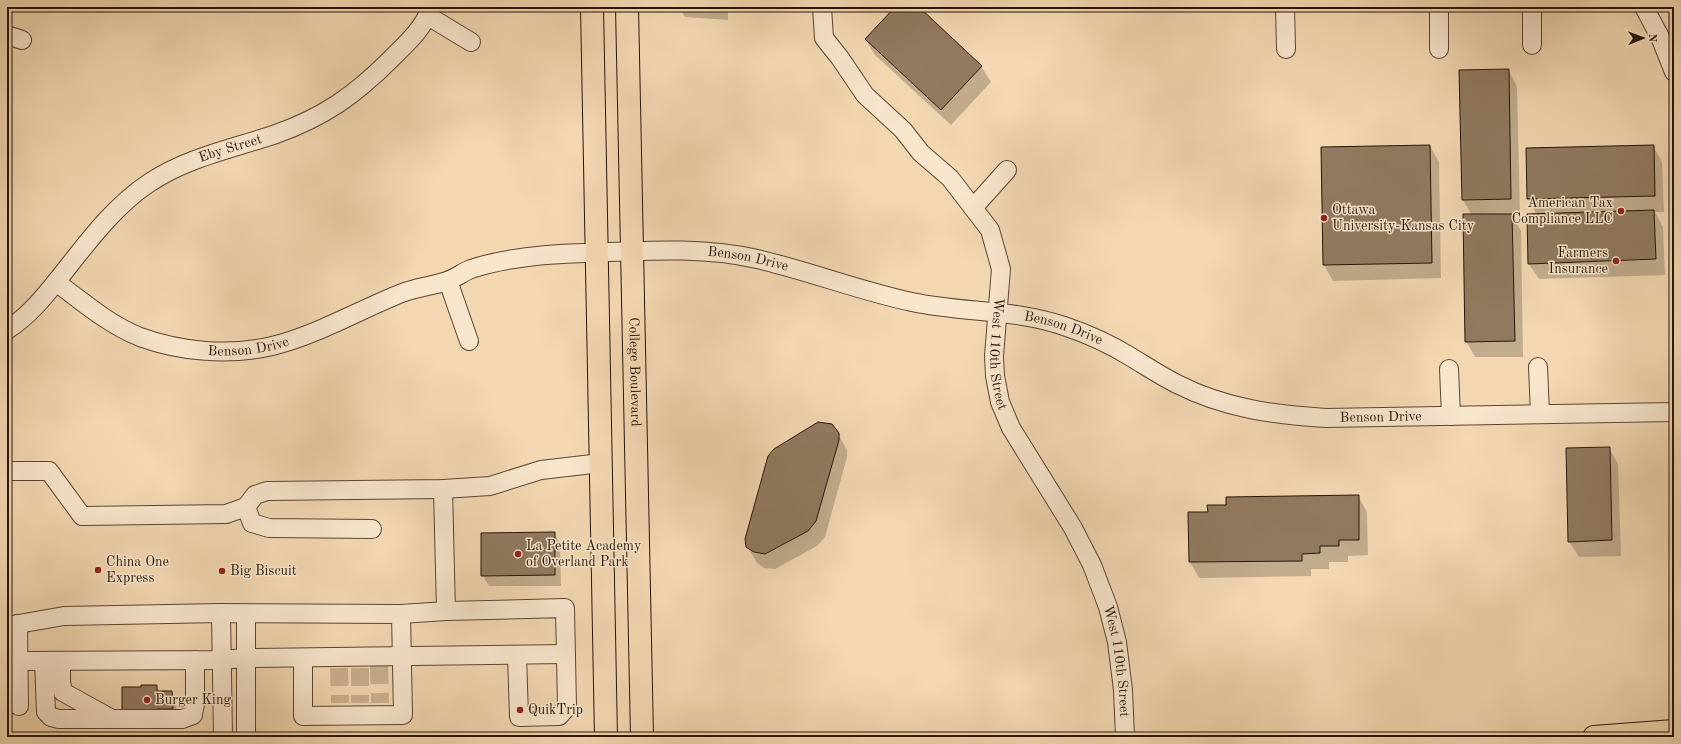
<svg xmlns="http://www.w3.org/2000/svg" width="1681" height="744" viewBox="0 0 1681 744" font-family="'Old Standard TT',serif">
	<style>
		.shadow { fill: #0003 }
		.building { fill: #917a60; stroke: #271508 }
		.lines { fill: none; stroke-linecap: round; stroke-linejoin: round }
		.minor-tunnel { stroke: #c9b08f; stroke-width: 18; stroke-dasharray: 18 9; stroke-linecap: butt }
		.minor-casing { stroke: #5a4632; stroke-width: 20 }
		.major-casing { stroke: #271508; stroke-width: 24 }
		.minor { stroke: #f7e5cc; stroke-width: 18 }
		.major { stroke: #f2d7b1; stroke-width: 22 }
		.poi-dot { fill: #8f2418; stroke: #f7e5cc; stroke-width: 1.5 }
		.labels { text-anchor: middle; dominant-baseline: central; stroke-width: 3; stroke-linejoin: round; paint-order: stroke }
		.street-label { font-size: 14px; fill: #271508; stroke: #f7e5cc }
		.poi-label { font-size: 14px; fill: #271508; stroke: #f7e5cc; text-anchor: start }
	</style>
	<rect width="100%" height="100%" fill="#f2d7b1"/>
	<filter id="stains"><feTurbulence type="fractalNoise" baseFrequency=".005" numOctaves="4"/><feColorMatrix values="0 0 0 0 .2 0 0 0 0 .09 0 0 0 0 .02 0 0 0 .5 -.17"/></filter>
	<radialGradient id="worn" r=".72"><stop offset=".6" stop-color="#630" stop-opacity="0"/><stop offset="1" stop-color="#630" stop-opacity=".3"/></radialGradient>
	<g class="shadow">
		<polygon points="679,7 728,7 728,20 685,17"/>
		<polygon points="896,7 918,7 981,66 991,82 951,125 875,55 866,40"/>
		<polygon points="1508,70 1517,86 1520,215 1512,215 1521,231 1523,357 1475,357 1466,341 1472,215 1463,200"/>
		<polygon points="1430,146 1439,162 1441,278 1333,281 1324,265"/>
		<polygon points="1653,146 1662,162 1664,212 1655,212 1663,227 1665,275 1539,279 1529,264 1537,215 1528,199 1527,149"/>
		<polygon points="838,434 847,450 847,457 825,537 817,546 775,569 764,568 757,563 747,546"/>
		<polygon points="1609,448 1618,464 1621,556 1579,557 1569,541"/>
		<polygon points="1358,496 1367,512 1368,555 1348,556 1348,562 1329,562 1329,569 1311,569 1311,576 1199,578 1190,562 1209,513 1227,506"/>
		<polygon points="554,533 560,544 561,586 489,586 482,575"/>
		<polygon points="156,686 160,692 172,692 176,700 177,717 161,717 123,688"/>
	</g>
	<g class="building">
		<polygon points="895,7 919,7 982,66 941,110 865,39"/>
		<polygon points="1509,69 1511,199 1462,200 1459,70"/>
		<polygon points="1430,145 1432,263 1323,265 1321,147"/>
		<polygon points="1654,145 1655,196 1527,199 1526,148"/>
		<polygon points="1654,210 1656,259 1528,264 1527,214"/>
		<polygon points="1463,214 1512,214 1515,341 1465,342"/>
		<polygon points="818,422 832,424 839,433 839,440 816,521 808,531 765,554 754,552 746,547 745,539 768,456 774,449"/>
		<polygon points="1610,447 1612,540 1568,542 1566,448"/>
		<polygon points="1359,495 1359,540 1339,540 1339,546 1320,546 1320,553 1302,554 1302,561 1189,562 1188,512 1208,512 1207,505 1226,505 1226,497"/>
		<polygon points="555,532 555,575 481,576 481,533"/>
		<polygon points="141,685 157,685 157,691 172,691 173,709 157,709 157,711 122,712 122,687 141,687"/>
	</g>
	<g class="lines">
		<g class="minor-tunnel">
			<polyline points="379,666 380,703"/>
			<polyline points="339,668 340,703"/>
			<polyline points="360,668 360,703"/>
		</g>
		<g class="minor-casing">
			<g id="minor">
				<path id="s1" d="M822 7 824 38 840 58 865 95 903 130 921 153 950 178 990 230 1001 269 994 356 995 376 1000 402 1011 428 1073 528 1092 565 1108 607 1117 642 1123 690 1125 737"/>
				<polyline points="1285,7 1286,49"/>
				<polyline points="1439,7 1439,49"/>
				<polyline points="1644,7 1660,37 1674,72"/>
				<polyline points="428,16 471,42"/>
				<polyline points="7,35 22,40"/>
				<polyline points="1532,45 1532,7"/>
				<polyline points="973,208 1007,170"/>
				<polyline points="448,281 469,341"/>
				<path id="s2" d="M56 282C83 302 108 324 140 337 181 352 229 356 272 346 317 335 359 310 402 293 417 287 433 286 447 281 456 278 463 272 471 269 507 257 547 254 584 253 641 251 701 246 757 259 809 271 860 291 912 302 963 313 1015 309 1064 326 1088 334 1110 344 1131 357 1146 366 1161 376 1177 384 1224 408 1274 415 1326 418L1674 412"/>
				<path id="s3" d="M7 330C29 316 44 297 60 277 87 243 113 207 149 183 188 157 232 149 276 134 324 117 355 95 391 59 407 43 424 28 431 7"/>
				<polyline points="1538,367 1540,414"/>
				<polyline points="1449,369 1451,416"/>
				<polyline points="7,471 49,471 82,516 226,514 246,507"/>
				<polyline points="372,529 269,528 252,523 246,507 255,495 267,491 443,489 490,486 541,470 601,463"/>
				<polyline points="446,611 565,608 567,707 559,716 519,717 517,655"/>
				<polyline points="221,613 223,737"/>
				<polyline points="18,624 19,706"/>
				<polyline points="7,626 64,616 221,613 401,614 446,611 443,489"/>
				<polyline points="303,659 303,716 403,715 401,614"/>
				<polyline points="19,661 222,660 245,658 566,654"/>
				<polyline points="44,661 46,712 51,717 59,719 182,719 193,715 195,704 195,660"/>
				<polyline points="61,661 61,682 63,692 110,718"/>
				<polyline points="246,737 246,614"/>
			</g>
		</g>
		<g class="major-casing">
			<g id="major">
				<polyline points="592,7 606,737"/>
				<path id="s4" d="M627 7 642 737"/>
				<polyline points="1594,737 1674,731"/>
			</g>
		</g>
		<use href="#minor" class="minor"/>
		<use href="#major" class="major"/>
	</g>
	<g class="poi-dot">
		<circle cx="1621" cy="211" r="4"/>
		<circle cx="1324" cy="218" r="4"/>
		<circle cx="1616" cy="261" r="4"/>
		<circle cx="518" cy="554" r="4"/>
		<circle cx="98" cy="570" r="4"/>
		<circle cx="222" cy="571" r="4"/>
		<circle cx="147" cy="700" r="4"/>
		<circle cx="520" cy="710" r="4"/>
	</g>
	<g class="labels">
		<g class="street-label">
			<text stroke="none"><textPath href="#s3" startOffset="294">Eby Street</textPath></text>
			<text stroke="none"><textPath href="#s2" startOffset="728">Benson Drive</textPath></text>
			<text stroke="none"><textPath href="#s2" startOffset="1052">Benson Drive</textPath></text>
			<text stroke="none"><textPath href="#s2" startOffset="211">Benson Drive</textPath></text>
			<text stroke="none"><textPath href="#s1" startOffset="412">West 110th Street</textPath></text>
			<text stroke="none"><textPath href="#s4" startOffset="365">College Boulevard</textPath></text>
			<text stroke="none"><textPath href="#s2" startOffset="1388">Benson Drive</textPath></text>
			<text stroke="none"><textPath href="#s1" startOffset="748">West 110th Street</textPath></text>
		</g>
		<g class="poi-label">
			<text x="1613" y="203" text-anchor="end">American Tax<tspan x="1613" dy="16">Compliance LLC</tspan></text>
			<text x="1332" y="210">Ottawa<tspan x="1332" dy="16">University-Kansas City</tspan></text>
			<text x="1608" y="253" text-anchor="end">Farmers<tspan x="1608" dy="16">Insurance</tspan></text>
			<text x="526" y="546">La Petite Academy<tspan x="526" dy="16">of Overland Park</tspan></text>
			<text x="106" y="562">China One<tspan x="106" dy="16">Express</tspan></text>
			<text x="230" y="571">Big Biscuit</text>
			<text x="155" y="700">Burger King</text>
			<text x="528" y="710">QuikTrip</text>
		</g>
	</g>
	<rect width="1681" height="744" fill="none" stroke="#f2d7b1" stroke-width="24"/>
	<rect x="8" y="8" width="1665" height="728" fill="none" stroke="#271508" stroke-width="2"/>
	<rect x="12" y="12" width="1657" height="720" fill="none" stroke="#271508"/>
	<g transform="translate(1643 38) rotate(89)" stroke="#f7e5cc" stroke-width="3" paint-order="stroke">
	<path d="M0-3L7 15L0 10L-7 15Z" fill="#271508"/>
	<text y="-6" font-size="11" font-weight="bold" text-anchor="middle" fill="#271508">N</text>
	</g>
	<rect width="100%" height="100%" filter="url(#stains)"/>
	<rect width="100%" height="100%" fill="url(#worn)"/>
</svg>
